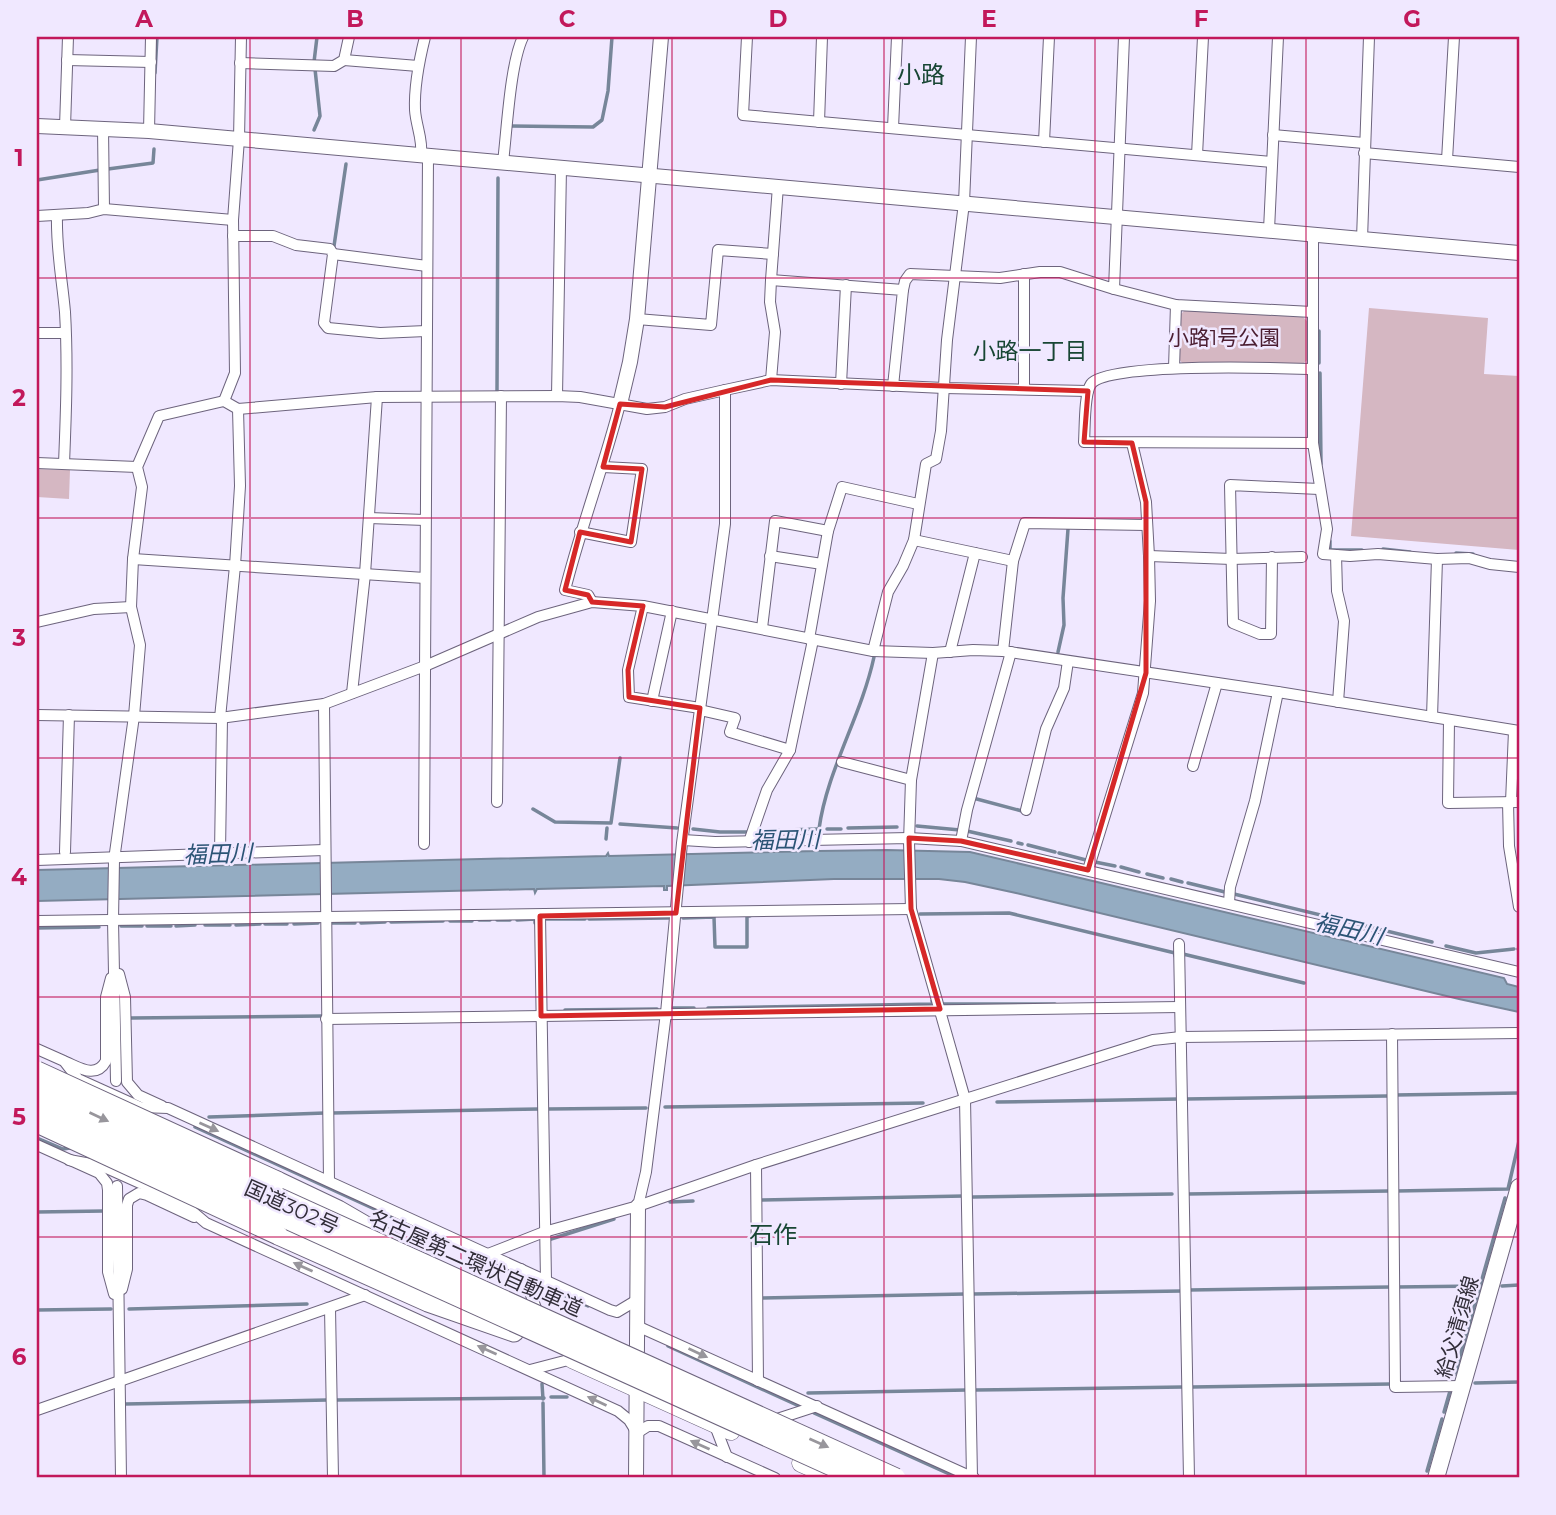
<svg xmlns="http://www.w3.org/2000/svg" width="1556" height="1515" viewBox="0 0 1556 1515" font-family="Montserrat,'Noto Sans JP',sans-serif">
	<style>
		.green { fill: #d5b7c2 }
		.water { fill: #94acc2; stroke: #778699; stroke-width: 2 }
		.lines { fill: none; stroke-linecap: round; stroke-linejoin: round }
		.stream { stroke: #778699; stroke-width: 3.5 }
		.minor-casing { stroke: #6d647d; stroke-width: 12 }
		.tertiary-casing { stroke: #6d647d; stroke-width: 16 }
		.secondary-casing { stroke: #6d647d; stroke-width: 18 }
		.trunk-casing { stroke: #6d647d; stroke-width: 19 }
		.motorway-casing { stroke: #6d647d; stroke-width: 21 }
		.minor { stroke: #fff; stroke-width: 10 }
		.tertiary { stroke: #fff; stroke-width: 14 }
		.secondary { stroke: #fff; stroke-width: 16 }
		.trunk { stroke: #fff; stroke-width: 18 }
		.motorway { stroke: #fff; stroke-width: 19 }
		.motorway-bridge-casing { stroke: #6d647d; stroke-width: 21; stroke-linecap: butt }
		.motorway-bridge { stroke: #fff; stroke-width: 19 }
		.oneway { fill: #98969c }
		.marked { fill: none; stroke: #d62828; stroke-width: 5; stroke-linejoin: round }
		.grid { fill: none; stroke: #c2185b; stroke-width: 2; stroke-opacity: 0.55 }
		.labels { text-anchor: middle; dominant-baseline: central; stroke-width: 5; stroke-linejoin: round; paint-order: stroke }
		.park-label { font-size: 21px; fill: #4b1e31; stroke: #f0e8ff }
		.street-label { font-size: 21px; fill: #322e39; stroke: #f0e8ff }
		.neighbourhood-label { font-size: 23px; fill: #184634; stroke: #f0e8ff }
		.water-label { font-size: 23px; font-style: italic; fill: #2c5475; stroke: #f0e8ff }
		.quarter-label { font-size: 24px; fill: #184634; stroke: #f0e8ff }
		.neatline { fill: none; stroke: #c2185b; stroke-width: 2.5 }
		.grid-label { font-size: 23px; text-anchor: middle; font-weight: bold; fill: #c2185b }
	</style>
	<rect width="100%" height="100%" fill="#f0e8ff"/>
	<g class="green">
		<polygon points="1369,308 1488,318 1484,374 1519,376 1519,550 1351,536"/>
		<polygon points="1185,310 1303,317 1307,321 1307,360 1304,363 1182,363 1179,359 1181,314"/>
		<polygon points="37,469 70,470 69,499 37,497"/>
	</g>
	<polygon class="water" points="817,848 819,851 887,850 970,852 1504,978 1507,984 1519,987 1519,1012 1459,999 1016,893 965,882 939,879 834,879 667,886 667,890 664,890 664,886 537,889 535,893 534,889 37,901 37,870 606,856 608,853 609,856 817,851"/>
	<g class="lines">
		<g class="stream">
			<polyline points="314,62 317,37"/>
			<polyline points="155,73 157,37"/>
			<polyline points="511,126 593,127 602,120 608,91 612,37"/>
			<polyline points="314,130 320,116 315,69"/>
			<polyline points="108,169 153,163 154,149"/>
			<polyline points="37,180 100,170"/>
			<polyline points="334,246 346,164"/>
			<polyline points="1319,331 1319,363"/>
			<polyline points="1320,373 1321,464"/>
			<polyline points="497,391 498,178"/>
			<polyline points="1330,541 1330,550 1362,550"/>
			<polyline points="1383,549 1410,552"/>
			<polyline points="1456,553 1473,554"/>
			<polyline points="1058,652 1064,625 1063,598 1068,529"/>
			<polyline points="973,798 1022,811 1023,808"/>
			<polyline points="533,809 555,822 611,823 620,758"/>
			<polyline points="620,824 677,828"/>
			<polyline points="917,826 960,830"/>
			<polyline points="848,828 897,827"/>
			<polyline points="693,829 720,832 747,832"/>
			<path d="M819 829C827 770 861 717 874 657"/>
			<polyline points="827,829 841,829"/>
			<polyline points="756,831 818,829"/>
			<polyline points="967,831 1011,841"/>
			<polyline points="606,839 607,828"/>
			<polyline points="1018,843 1022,844"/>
			<polyline points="1028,845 1055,852"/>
			<polyline points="1059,853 1086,860"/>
			<polyline points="1095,862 1115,866"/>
			<polyline points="1121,867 1139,872"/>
			<polyline points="1147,874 1163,878"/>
			<polyline points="1171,879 1182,882"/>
			<polyline points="1188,883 1225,892"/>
			<polyline points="1234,894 1432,942"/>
			<polyline points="920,914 1009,913 1175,953 1175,956"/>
			<polyline points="683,918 714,917 715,947 747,947 747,916 750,916"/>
			<polyline points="544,919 585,919"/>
			<polyline points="589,919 669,918"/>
			<polyline points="479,920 490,920"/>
			<polyline points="497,920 510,920"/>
			<polyline points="517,920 535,919 535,923"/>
			<polyline points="450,921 472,921"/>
			<polyline points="391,922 443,921"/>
			<polyline points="332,923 355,923"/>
			<polyline points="361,923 385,922"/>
			<polyline points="265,924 287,924"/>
			<polyline points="294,924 318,923"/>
			<polyline points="205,925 230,925"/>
			<polyline points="236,925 260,924"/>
			<polyline points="121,926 142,926"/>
			<polyline points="147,926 171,926"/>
			<polyline points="176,926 195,925"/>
			<polyline points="37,928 99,927"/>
			<polyline points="1446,946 1476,953 1514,949"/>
			<polyline points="1518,949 1519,949"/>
			<polyline points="1183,954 1304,983"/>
			<polyline points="942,1004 1055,1004"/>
			<polyline points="673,1008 694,1008"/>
			<polyline points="708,1008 933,1004 932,1001"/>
			<polyline points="565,1010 657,1009"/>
			<polyline points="131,1018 322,1016"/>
			<polyline points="1395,1095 1519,1093"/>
			<polyline points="1185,1099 1387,1096"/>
			<polyline points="997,1102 1179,1099"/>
			<polyline points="665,1107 923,1103"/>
			<polyline points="548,1109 646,1108"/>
			<polyline points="332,1113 539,1109"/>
			<polyline points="209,1117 325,1113"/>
			<polyline points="195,1127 519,1275"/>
			<polyline points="37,1138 63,1149 70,1148"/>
			<polyline points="1396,1191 1508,1189 1519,1141"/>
			<polyline points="1187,1194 1389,1191"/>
			<polyline points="973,1197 1172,1194"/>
			<polyline points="759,1200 964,1196"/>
			<polyline points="670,1202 693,1201"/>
			<polyline points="37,1212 104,1211"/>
			<polyline points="548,1240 614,1219"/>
			<polyline points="534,1282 588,1306"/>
			<polyline points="535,1284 541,1296"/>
			<polyline points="1502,1286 1519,1285"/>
			<polyline points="1396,1287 1480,1286"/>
			<polyline points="1189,1290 1390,1287"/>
			<polyline points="973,1294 1182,1291"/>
			<polyline points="762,1298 965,1294"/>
			<polyline points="129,1309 307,1304"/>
			<polyline points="37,1310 111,1309"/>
			<polyline points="668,1346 799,1406"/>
			<polyline points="1455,1374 1505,1198"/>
			<polyline points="1475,1383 1519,1382"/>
			<polyline points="542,1384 543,1399"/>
			<polyline points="1192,1387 1391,1384"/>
			<polyline points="975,1390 1183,1387"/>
			<polyline points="808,1393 967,1390"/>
			<polyline points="551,1397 567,1397"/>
			<polyline points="335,1400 544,1398"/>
			<polyline points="543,1403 544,1478"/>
			<polyline points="125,1404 327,1400"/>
			<polyline points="1444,1412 1450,1391"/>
			<polyline points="814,1413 958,1478"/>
			<polyline points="1427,1471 1442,1419"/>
		</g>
		<g class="minor-casing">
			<g id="minor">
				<polyline points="747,37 743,115 1272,162"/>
				<polyline points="67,60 151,62"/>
				<polyline points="344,60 418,66"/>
				<polyline points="240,63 334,66 344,60 349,37"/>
				<polyline points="819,122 822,37"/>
				<polyline points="65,127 68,37"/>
				<polyline points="103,128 104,209"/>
				<polyline points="893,128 897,37"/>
				<polyline points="149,131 151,37"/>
				<polyline points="1273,135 1364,143"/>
				<polyline points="1044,142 1049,37"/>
				<polyline points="1364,153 1519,167"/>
				<path d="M421 155C423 139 416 126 415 110 414 86 419 61 425 37"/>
				<polyline points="1197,155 1203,37"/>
				<polyline points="1447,160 1454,37"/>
				<path d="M503 162C507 130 510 64 523 37"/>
				<path d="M57 215C56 250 62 278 65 312 68 363 66 414 64 464"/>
				<polyline points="37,216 88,213 104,209 233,220"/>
				<polyline points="1269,230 1278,37"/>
				<polyline points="1313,234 1313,443 1327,529 1323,554 1350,556 1378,554 1437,559 1469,558 1490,564 1519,567"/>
				<polyline points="233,236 273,236 296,245 330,249 333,254 324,323 328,328 380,333 426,331"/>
				<polyline points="1362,239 1369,37"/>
				<polyline points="333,254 427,266"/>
				<polyline points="771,280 903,290 893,386"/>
				<polyline points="1114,289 1176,305 1312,312"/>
				<polyline points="903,290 905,281 910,274 1000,278 1040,272 1060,272 1114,289 1124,37"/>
				<polyline points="637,319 711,325 718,250 773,254"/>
				<polyline points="37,333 65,333"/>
				<polyline points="1174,368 1176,305"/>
				<path d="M1312 369C1279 368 1106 362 1091 384 1084 394 1085 428 1084 442L1313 443"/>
				<polyline points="771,380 775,332 770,302 771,280 778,186"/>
				<polyline points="841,384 846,285"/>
				<polyline points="1024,389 1024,274"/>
				<polyline points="557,396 561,168"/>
				<polyline points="224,401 235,373 233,220 239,139 241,37"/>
				<polyline points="238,409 377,397 557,396 580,397 647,409 665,407 685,399 725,390"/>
				<polyline points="37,463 137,467"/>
				<polyline points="369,518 425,520"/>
				<polyline points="580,532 631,542 642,469 603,467"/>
				<polyline points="914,540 1013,561"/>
				<polyline points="1336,555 1337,591 1344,621 1338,702"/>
				<polyline points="770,556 822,564"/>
				<polyline points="1149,556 1232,559 1302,557"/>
				<polyline points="1272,557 1271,634 1260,634 1233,623 1230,485 1319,489"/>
				<polyline points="133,559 425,578"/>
				<path d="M592 602 588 595 565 590C581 527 604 466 620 404"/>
				<polyline points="643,606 628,670 629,697 700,708"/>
				<polyline points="37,622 94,609 131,607"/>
				<polyline points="762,628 775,521 828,531"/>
				<polyline points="809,639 828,531 842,487 918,504"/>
				<polyline points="873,651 888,592 903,566 914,540 926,464 936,459 941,431 947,340 964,203 971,37"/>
				<polyline points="1003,651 1013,561 1025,523 1146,525"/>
				<polyline points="950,652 975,553"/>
				<polyline points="933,653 911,780 909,842 911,909 965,1099 972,1477"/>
				<polyline points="352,693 365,574 377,397"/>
				<polyline points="652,701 672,611"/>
				<polyline points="324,704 329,1181"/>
				<polyline points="700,710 735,718 730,732 790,750 813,640"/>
				<polyline points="37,715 220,718 324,704 425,666 538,617 592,602 643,606 873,651 933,653 973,650 1003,651 1278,692 1519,731"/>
				<polyline points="1432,717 1437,559"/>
				<polyline points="1449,720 1448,803 1519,802"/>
				<polyline points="842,762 911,780"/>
				<polyline points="1193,766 1217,683"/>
				<polyline points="497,802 501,396"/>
				<polyline points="1508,802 1509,846 1519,907"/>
				<polyline points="1511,802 1514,731"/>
				<polyline points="1026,810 1046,729 1064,688 1068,661"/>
				<polyline points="683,840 715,842 909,838 961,841 1519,972"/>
				<polyline points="961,841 967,810 1011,652"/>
				<polyline points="749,842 767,790 790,750"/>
				<polyline points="424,844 428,156"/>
				<polyline points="65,852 69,715"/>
				<polyline points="220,853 222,718"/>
				<polyline points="37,860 324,850"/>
				<polyline points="1088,870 1143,693 1150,601 1149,556 1146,502 1132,443"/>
				<polyline points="1229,903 1230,887 1255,801 1278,692"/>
				<polyline points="540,916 546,1281"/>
				<polyline points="37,921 911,909"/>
				<polyline points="1179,944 1189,1478"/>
				<polyline points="119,974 125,997 127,1082 138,1095 162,1106"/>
				<polyline points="326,1019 1180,1007"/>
				<polyline points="1392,1034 1395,1387 1461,1386"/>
				<polyline points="37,1049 64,1061 78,1079 140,1107 168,1108 610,1310 617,1312 637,1300"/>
				<path d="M66 1062C80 1068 96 1079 106 1061V997L111 978"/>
				<polyline points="116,1081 113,920 114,860 134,716 140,645 131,607 133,559 142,487 137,467 159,416 224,401 238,409 240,486 235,566 220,718"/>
				<polyline points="37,1145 99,1173 107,1183 108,1190 108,1272 114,1294"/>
				<polyline points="69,1160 102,1166 180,1201 206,1223 618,1411 629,1420 637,1433 648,1426 659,1426 775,1478"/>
				<polyline points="756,1165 758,1381"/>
				<polyline points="117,1186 121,1478"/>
				<polyline points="638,1206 646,1172 666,1013 682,843 725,524 725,390 771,380 944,388 1088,391"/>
				<polyline points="488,1254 544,1232 638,1206 756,1165 1153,1040 1181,1037 1519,1033"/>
				<polyline points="521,1269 539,1316"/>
				<polyline points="122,1289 127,1269 127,1205 129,1199 139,1193 147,1195 194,1217"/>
				<polyline points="330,1308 333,1478"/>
				<polyline points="637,1326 974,1478"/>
				<polyline points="530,1370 572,1359"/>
				<polyline points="37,1410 365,1295"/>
				<polyline points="771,1421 817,1406"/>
				<polyline points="714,1423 727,1457"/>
			</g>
		</g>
		<g class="tertiary-casing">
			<g id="tertiary">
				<polyline points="37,126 149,131 1519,253"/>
				<polyline points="620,404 630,362 637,319 661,37"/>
				<polyline points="636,1478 638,1206"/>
			</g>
		</g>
		<g class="secondary-casing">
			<polyline id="secondary" points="1436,1478 1519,1187"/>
		</g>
		<g class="trunk-casing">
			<g id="trunk">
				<polyline points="572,1359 731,1431"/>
				<polyline points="801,1463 835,1478"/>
			</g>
		</g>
		<g class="motorway-casing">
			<g id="motorway">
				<polyline points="277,1181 338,1210 400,1246"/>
				<polyline points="278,1235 428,1302 514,1332"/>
			</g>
		</g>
		<use href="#minor" class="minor"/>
		<use href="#tertiary" class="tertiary"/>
		<use href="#secondary" class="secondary"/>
		<use href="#trunk" class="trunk"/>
		<use href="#motorway" class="motorway"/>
		<g class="motorway-bridge-casing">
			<g id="motorway-bridge">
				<polyline points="37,1071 277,1181"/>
				<polyline points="37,1088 896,1478"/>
				<polyline points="37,1106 858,1478"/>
				<polyline points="37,1123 278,1235"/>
			</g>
		</g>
		<use href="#motorway-bridge" class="motorway-bridge"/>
	</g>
	<defs><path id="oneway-solid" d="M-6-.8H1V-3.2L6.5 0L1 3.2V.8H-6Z" transform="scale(1.75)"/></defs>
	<g class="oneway">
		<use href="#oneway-solid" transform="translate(99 1117) rotate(25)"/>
		<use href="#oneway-solid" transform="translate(209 1127) rotate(24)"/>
		<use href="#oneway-solid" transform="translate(303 1267) rotate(-156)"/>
		<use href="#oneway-solid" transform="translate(487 1350) rotate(-156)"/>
		<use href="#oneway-solid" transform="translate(698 1353) rotate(25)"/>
		<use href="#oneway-solid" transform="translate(597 1401) rotate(-155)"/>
		<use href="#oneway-solid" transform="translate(819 1443) rotate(24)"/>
		<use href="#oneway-solid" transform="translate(700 1445) rotate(-156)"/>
	</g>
	<path class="marked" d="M771 380 1088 391 1084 442 1132 443 1146 502V673L1088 870 961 841 909 838 911 909 940 1009 541 1016 540 916 676 913 700 708 629 697 628 670 643 606 592 602 588 595 565 590 580 532 631 542 642 469 603 467 620 404 665 407Z"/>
	<path class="grid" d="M250 37V1478M461 37V1478M672 37V1478M884 37V1478M1095 37V1478M1306 37V1478M37 278H1519M37 518H1519M37 758H1519M37 997H1519M37 1237H1519"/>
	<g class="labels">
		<g class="park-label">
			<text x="1224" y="337">小路1号公園</text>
		</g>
		<g class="street-label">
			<text transform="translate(292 1207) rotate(24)">国道302号</text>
			<text transform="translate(476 1263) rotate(24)">名古屋第二環状自動車道</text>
			<text transform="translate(1457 1327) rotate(-74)">給父清須線</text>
		</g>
		<g class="neighbourhood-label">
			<text x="1030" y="351">小路一丁目</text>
		</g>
		<g class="water-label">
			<text transform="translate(785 840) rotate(-1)">福田川</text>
			<text transform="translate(218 854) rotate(-2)">福田川</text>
			<text transform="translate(1349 929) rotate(13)">福田川</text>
		</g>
		<g class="quarter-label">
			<text x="921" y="74">小路</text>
			<text x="773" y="1234">石作</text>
		</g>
	</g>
	<rect width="1556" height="1515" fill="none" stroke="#f0e8ff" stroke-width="77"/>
	<rect x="38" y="38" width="1480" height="1438" class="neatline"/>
	<g class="grid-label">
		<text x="144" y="27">A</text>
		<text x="355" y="27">B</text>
		<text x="567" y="27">C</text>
		<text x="778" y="27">D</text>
		<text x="989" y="27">E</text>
		<text x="1201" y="27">F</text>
		<text x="1412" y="27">G</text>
		<text x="19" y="166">1</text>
		<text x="19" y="406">2</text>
		<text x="19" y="646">3</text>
		<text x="19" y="885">4</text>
		<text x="19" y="1125">5</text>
		<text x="19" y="1365">6</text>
	</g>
</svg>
